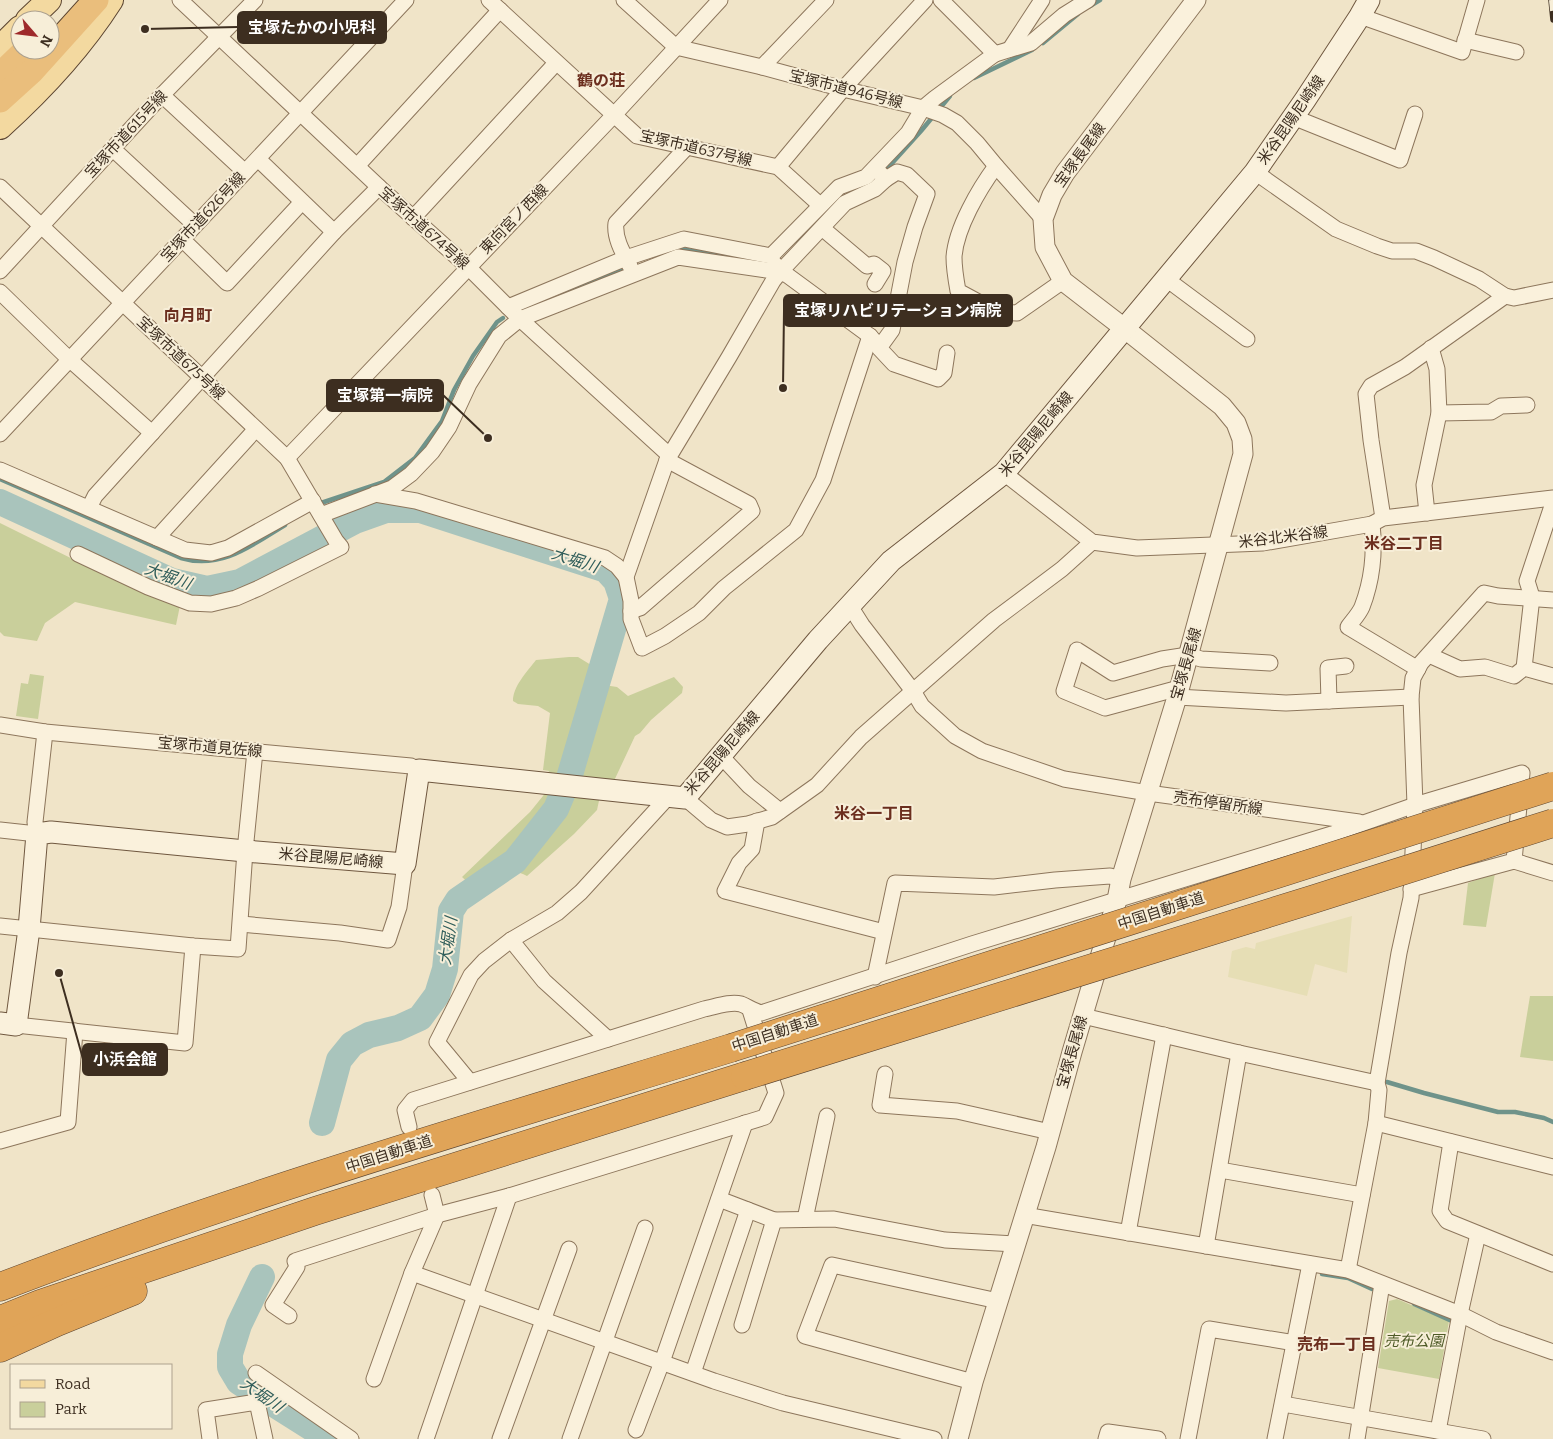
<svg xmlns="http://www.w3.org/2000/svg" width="1553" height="1439" viewBox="0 0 1553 1439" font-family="Bitter,'Noto Sans JP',serif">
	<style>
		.farmland { fill: #e6deb5 }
		.green { fill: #c9cf9b }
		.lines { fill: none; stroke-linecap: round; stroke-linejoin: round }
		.stream { stroke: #6f938a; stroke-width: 4.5 }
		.river { stroke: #a9c4bc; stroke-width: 26 }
		.minor-casing { stroke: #8d765c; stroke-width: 17 }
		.tertiary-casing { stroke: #8d765c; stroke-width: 21 }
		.secondary-casing { stroke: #6f573f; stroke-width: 23 }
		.primary-casing { stroke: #5b4430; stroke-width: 26 }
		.trunk-casing { stroke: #5b4430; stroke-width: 27 }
		.motorway-casing { stroke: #5b4430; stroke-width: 29 }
		.minor { stroke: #faf1dc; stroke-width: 15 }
		.tertiary { stroke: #faf1dc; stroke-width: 19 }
		.secondary { stroke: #faf1dc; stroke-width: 21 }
		.primary { stroke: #f3d9a0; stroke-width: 24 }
		.trunk { stroke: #eabe7c; stroke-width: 25 }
		.motorway { stroke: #e0a458; stroke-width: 28 }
		.rail-casing { stroke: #3d2e20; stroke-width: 5.5 }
		.rail { stroke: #f7eed8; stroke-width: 4; stroke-dasharray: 11; stroke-linecap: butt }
		.motorway-bridge-casing { stroke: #5b4430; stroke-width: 29; stroke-linecap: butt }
		.motorway-bridge { stroke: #e0a458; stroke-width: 28 }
		.labels { text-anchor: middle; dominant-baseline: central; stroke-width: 4; stroke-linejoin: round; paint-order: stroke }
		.street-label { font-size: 15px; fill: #3d2e20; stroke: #f7eed8 }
		.park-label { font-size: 15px; font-style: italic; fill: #4d5a26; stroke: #f7eed8 }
		.neighbourhood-label { font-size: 16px; font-weight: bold; fill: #6b2e1e; stroke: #f7eed8 }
		.water-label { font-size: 16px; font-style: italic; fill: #2f5d5a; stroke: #f7eed8 }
		.leader { fill: none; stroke: #3d2e20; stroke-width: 2 }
		.callout-dot { fill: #3d2e20; stroke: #f7eed8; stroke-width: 2 }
		.callout { fill: #3d2e20; stroke: #3d2e20; stroke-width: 2 }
		.callout-label { font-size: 16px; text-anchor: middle; font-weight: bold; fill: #fff }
	</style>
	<rect width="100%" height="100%" fill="#f0e4c8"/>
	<polygon class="farmland" points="1352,916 1347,973 1315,964 1307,996 1228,977 1232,951 1246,947 1255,949 1256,943"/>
	<g class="green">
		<polygon points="0,523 107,576 183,591 176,625 75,602 45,623 37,641 4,636 0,632"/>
		<path d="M569 657H578L591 665 589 678 591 683 617 687 628 696 674 677 683 687 682 693 651 720 640 733 635 736 613 783 547 776 549 771 543 770 550 713 538 706 518 704 513 701C513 686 527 672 536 660Z"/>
		<polygon points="30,674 44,676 38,719 16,716 21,683 28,684"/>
		<path d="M547 791 600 796 597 810 574 834 527 876C506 864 497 882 483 896L462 877 530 812Z"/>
		<polygon points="1495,873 1486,927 1463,925 1468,883"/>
		<polygon points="1530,996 1553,996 1553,1061 1520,1057"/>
		<polygon points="1397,1299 1449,1321 1439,1379 1378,1368 1389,1301"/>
	</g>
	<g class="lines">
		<g class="stream">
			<polyline points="1090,6 1100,0"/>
			<polyline points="1043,43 1078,14"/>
			<polyline points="974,78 1032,50"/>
			<polyline points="885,171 921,131 950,96"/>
			<polyline points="798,243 831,206"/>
			<polyline points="675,248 727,257"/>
			<polyline points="561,293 626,267"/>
			<path d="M0 479 181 558C221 570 252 545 285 525"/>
			<polyline points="321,503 384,482 415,458 442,421 454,390 473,356 497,322 503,318"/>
			<polyline points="1387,1082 1424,1093 1498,1112 1515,1112 1544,1118 1553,1122"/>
			<polyline points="1322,1274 1348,1278 1372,1289"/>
			<polyline points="1414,1304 1454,1322"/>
		</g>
		<g class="river">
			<polyline points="0,502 172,581 207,589 240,582 355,521 386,510 420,510 606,570 616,581 622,599 569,778 556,809 515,861 458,900 451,911 445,969 437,995 420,1018 398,1028 369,1035 352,1044 339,1060 322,1123"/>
			<polyline points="262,1277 239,1325 230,1354 230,1367 239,1382 329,1439"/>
		</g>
		<g class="minor-casing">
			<g id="minor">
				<polyline points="180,0 379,187 468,267 520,319 669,455"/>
				<polyline points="489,0 637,136 778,167 820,205"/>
				<polyline points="624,0 676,47 762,67 843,89 923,108 943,115 957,123 977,143 996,166 1043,219"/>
				<polyline points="1360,16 1462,52 1477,0"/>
				<polyline points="1465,40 1516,52"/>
				<polyline points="1010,49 1042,0"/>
				<polyline points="995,54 1031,43 1064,15 1088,0"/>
				<polyline points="762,67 826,0"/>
				<polyline points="162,95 245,172"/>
				<polyline points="1293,117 1400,160 1415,114"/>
				<polyline points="113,149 195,225"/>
				<polyline points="258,159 334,232"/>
				<polyline points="357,166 500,10"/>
				<path d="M996 166C979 189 956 228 954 257 954 268 956 280 958 291L997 312 1017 313 1063 281"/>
				<polyline points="778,167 843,89 925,0"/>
				<polyline points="1255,172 1336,229 1377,246 1392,251 1416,251 1434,258 1479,279 1505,296 1514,298 1553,290"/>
				<polyline points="880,173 886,179 897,172 907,175 927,194 915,227 905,262 892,330 879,348 894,364 938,379 944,373 947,353"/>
				<polyline points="0,187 287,458 336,541 341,547 259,588 236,598 211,604 190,603 148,587 78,554"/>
				<polyline points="413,218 556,63"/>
				<polyline points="822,228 867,266 874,264 883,271 875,284"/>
				<polyline points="182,239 227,283 302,202"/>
				<polyline points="775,264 780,272 787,275 870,336 876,343"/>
				<path d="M630 266C623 253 614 238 616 223L687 147"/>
				<polyline points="0,271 162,95 255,0"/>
				<polyline points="1165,278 1247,339"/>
				<polyline points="0,292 69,359 152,433"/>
				<polyline points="508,307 626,258 684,239 771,256 839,187 866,177 908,133 923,108 935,98 995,54 941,0"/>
				<polyline points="870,336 823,480 796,530 724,588 699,613 665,636 642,648 631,619 631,601 626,577 667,460 729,357 773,281 780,272 845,203 875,189 886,179"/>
				<polyline points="1439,413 1491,412 1501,406 1527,405"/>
				<polyline points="0,434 406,0"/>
				<polyline points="287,458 614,115 720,0"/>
				<polyline points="0,470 185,550 211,553 228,548 313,501"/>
				<polyline points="1004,473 1092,542 1137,548 1263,543 1372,524 1383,518 1553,498"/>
				<polyline points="375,494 416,501 605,558 617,566 626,577"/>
				<polyline points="89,508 95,496 334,232 379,187"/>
				<polyline points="1427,513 1424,485 1439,413 1437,369 1431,348"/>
				<polyline points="321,515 392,488 411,474 432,452 449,427 469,384 499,336 520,319 678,257 780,272"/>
				<polyline points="1383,518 1371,440 1366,394 1371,386 1405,367 1505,296"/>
				<path d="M1372 524C1375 551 1372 581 1362 607 1359 614 1353 620 1348 627L1418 669"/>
				<polyline points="157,538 256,429"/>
				<polyline points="850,606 862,625 913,691 922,706 955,736 982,751 1064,779 1148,793 1359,822"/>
				<polyline points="631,611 640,608 752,511 749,504 667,460"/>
				<polyline points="1429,655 1460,669 1485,667 1514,676 1524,668 1532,597 1527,581 1553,503"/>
				<polyline points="1524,668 1553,676"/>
				<polyline points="1179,688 1105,708 1064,691 1077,650 1113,673 1162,659 1188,655 1201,659 1270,663"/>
				<polyline points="1177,697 1286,703 1411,697"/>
				<polyline points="1329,701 1328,668 1346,666"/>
				<polyline points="0,725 45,732 411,766 419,770"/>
				<polyline points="721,756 749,786 780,811"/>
				<polyline points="685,798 711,820 727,827 748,824 772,817 817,785 861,737 994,620 1062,569 1092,542"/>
				<polyline points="757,821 752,849 739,863 725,891 884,932"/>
				<polyline points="0,830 37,834 35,822 45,732"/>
				<polyline points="1411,889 1514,861 1553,873"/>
				<polyline points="241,924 340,933 388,940 399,907 405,864"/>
				<polyline points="0,926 193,946 238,949 245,851 255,751"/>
				<polyline points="875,977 895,883 994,887 1055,880 1110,876 1121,879"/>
				<polyline points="1083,1016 1239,1053 1377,1083"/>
				<polyline points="16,1025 185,1043 193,946"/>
				<polyline points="608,1039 544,981 511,940 557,913 581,892 669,796"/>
				<polyline points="885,1074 880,1105 957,1111 1050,1132"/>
				<polyline points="470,1082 437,1042 471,975 484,961 511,940"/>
				<polyline points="1376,1123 1553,1167"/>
				<path d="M409 1127 405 1110 413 1100 704 1009C715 1007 730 1001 741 1004 748 1007 754 1011 761 1013L972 944 1332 834 1415 805 1522 773 1514 861"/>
				<polyline points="0,1141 68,1122 75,1031"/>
				<polyline points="1451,1142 1440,1211 1447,1221 1553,1264"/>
				<polyline points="1220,1170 1362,1195"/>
				<polyline points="719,1199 774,1220 834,1219 945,1240 1015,1244"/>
				<polyline points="1024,1215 1348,1270 1460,1314 1496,1332 1553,1352"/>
				<polyline points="805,1219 827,1116"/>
				<polyline points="1128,1233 1164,1035"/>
				<polyline points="1206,1246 1239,1053"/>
				<polyline points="1348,1270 1376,1123 1379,1090 1377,1083 1399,953 1411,898 1415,805 1411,697 1413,678 1421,663 1484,593 1498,596 1553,600"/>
				<polyline points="412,1273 714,1381 783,1403 934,1439"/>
				<polyline points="289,1316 273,1305 297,1267 295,1261 437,1215 509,1196 765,1117 776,1093 750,1010"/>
				<polyline points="742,1325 774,1220"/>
				<polyline points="256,1373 351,1439"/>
				<polyline points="693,1373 748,1210"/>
				<polyline points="374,1379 412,1273 437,1215 432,1195"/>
				<polyline points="973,1382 805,1336 832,1265 998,1301"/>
				<polyline points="1283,1404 1483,1439"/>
				<polyline points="636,1430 662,1362 745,1123"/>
				<polyline points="1438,1431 1460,1314 1478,1234"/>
				<polyline points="210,1439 206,1410 257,1402 265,1439"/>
				<polyline points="426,1439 509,1196"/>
				<polyline points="500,1439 569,1249"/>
				<polyline points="570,1439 645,1228"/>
				<polyline points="1106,1439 1108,1432 1158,1439"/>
				<polyline points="1188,1439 1209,1329 1295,1343"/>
				<polyline points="1275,1439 1310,1264"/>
				<polyline points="1357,1439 1382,1284"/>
			</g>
		</g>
		<g class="tertiary-casing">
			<polyline id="tertiary" points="958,1439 973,1382 1046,1147 1072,1052 1117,900 1121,879 1177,697 1243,454 1242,439 1236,423 1222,406 1124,328 1063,281 1045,247 1043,219 1052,195 1065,173 1196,0"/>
		</g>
		<g class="secondary-casing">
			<polyline id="secondary" points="0,1023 16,1025 29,929 37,834 51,832 245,851 405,864 419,770 685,798 818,640 891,561 1004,473 1255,172 1305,100 1360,16 1369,0"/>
		</g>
		<g class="primary-casing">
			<g id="primary">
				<polyline points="28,20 49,0"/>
				<polyline points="0,48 20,28"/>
				<path d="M0 127C41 90 81 47 111 0"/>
			</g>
		</g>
		<g class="trunk-casing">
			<g id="trunk">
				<polyline points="0,75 26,50"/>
				<polyline points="0,100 32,71 96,0"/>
			</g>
		</g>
		<g class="motorway-casing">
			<g id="motorway">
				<path d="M0 1287C239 1195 486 1123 731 1048"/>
				<polyline points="0,1320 40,1304 315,1211 745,1076"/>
				<polyline points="0,1348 57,1322 133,1291"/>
			</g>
		</g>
		<use href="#minor" class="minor"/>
		<use href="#tertiary" class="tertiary"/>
		<use href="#secondary" class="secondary"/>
		<use href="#primary" class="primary"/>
		<use href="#trunk" class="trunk"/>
		<use href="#motorway" class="motorway"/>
		<g class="rail-casing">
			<polyline id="rail" points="1551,0 1553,20"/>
		</g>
		<use href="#rail" class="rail"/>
		<g class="motorway-bridge-casing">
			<g id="motorway-bridge">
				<polyline points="731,1048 1553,786"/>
				<polyline points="745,1076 1314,899 1553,823"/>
			</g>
		</g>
		<use href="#motorway-bridge" class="motorway-bridge"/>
	</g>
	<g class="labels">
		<g class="street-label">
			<text transform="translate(846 89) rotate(14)">宝塚市道946号線</text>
			<text transform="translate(1291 120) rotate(-55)">米谷昆陽尼崎線</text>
			<text transform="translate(126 134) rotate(-47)">宝塚市道615号線</text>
			<text transform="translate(696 148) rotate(13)">宝塚市道637号線</text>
			<text transform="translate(1080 155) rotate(-54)">宝塚長尾線</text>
			<text transform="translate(203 217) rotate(-47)">宝塚市道626号線</text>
			<text transform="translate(514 219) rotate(-46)">東向宮ノ西線</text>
			<text transform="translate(424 228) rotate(42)">宝塚市道674号線</text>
			<text transform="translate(181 358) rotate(43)">宝塚市道675号線</text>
			<text transform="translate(1036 434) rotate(-50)">米谷昆陽尼崎線</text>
			<text transform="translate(1283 537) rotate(-7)">米谷北米谷線</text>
			<text transform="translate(1186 664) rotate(-74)">宝塚長尾線</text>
			<text transform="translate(210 747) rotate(5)">宝塚市道見佐線</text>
			<text transform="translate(722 753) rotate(-49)">米谷昆陽尼崎線</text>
			<text transform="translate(1218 803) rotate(8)">売布停留所線</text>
			<text transform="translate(331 858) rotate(5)">米谷昆陽尼崎線</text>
			<text transform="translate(1161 911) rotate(-18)">中国自動車道</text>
			<text transform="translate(775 1033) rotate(-18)">中国自動車道</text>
			<text transform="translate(1072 1052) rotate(-74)">宝塚長尾線</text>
			<text transform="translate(389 1154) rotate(-18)">中国自動車道</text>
		</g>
		<g class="park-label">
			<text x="1414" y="1341">売布公園</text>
		</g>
		<g class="neighbourhood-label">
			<text x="601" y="80">鶴の荘</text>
			<text x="188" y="315">向月町</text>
			<text x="1404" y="543">米谷二丁目</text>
			<text x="874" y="813">米谷一丁目</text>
			<text x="1337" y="1344">売布一丁目</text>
		</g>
		<g class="water-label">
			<text transform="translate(575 560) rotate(18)">大堀川</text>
			<text transform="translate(168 576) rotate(20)">大堀川</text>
			<text transform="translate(448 941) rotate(-82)">大堀川</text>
			<text transform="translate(262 1395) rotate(35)">大堀川</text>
		</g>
	</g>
	<path class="leader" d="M145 29L238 27M783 388L784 311M488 438L443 395M59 973L83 1059"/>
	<g class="callout-dot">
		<circle cx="145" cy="29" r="5"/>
		<circle cx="783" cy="388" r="5"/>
		<circle cx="488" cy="438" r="5"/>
		<circle cx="59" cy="973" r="5"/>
	</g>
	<g class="callout">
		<rect x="238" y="12" width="148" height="31" rx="5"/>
		<rect x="784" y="295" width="228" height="31" rx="5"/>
		<rect x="327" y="380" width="116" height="31" rx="5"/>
		<rect x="83" y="1044" width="84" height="31" rx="5"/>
	</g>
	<g class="callout-label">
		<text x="312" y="33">宝塚たかの小児科</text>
		<text x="898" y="316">宝塚リハビリテーション病院</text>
		<text x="385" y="401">宝塚第一病院</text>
		<text x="125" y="1065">小浜会館</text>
	</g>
	<rect x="10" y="1364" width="162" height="65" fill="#f7eed8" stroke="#ada18e"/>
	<rect x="20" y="1380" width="25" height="8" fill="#f3d9a0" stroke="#ada18e"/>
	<text x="55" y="1389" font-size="15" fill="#3d2e20">Road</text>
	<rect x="20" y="1402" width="25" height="15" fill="#c9cf9b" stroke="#ada18e"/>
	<text x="55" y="1414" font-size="15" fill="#3d2e20">Park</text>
	<g transform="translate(35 35) rotate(118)"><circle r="24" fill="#f7eed8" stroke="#ada18e"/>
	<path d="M0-4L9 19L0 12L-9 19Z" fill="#9e2a2b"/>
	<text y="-8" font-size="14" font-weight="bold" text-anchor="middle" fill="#3d2e20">N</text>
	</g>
</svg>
